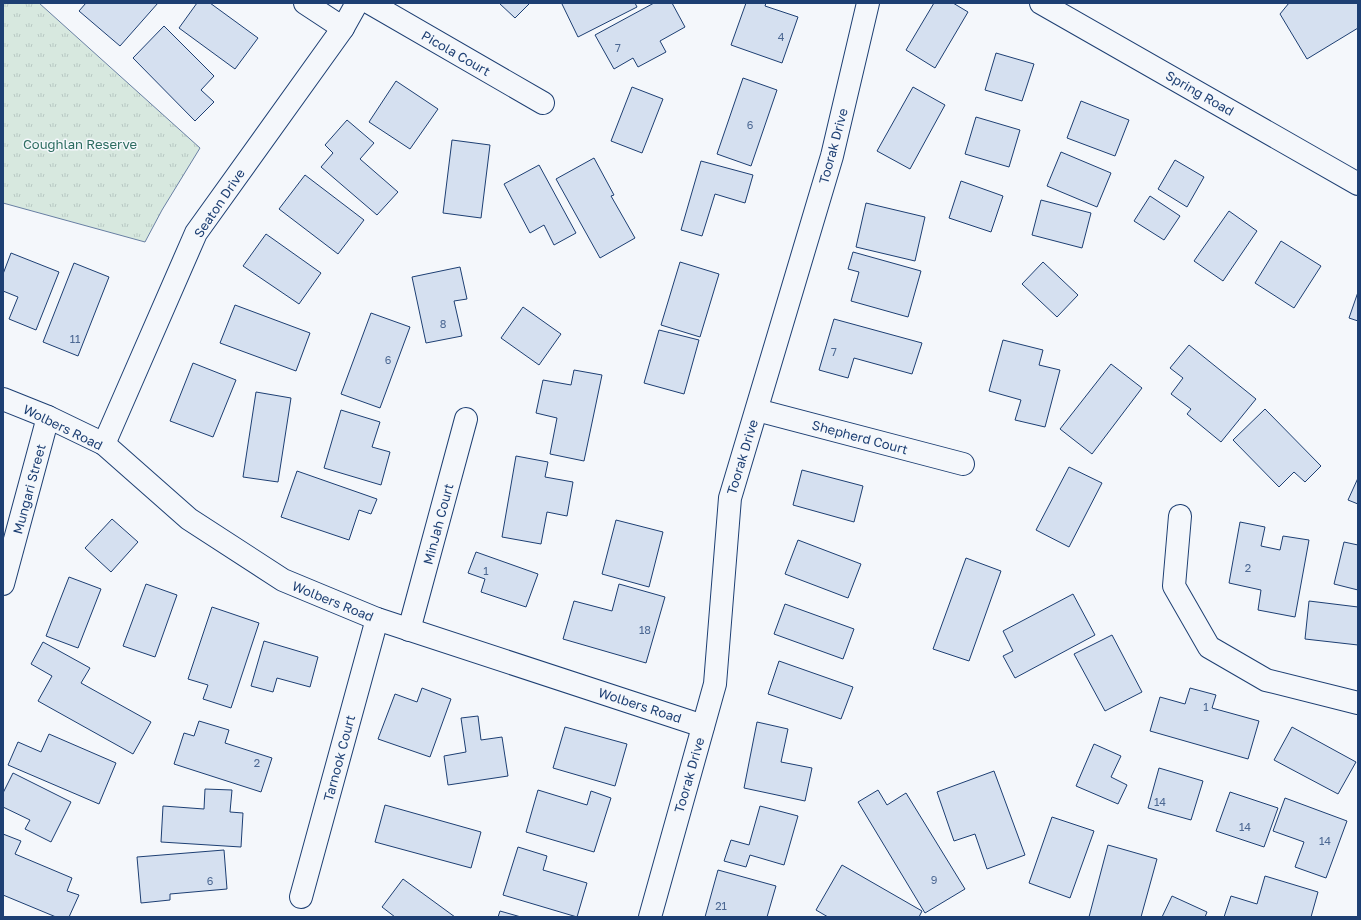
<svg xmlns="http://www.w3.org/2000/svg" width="1361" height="920" viewBox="0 0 1361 920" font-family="'Golos Text',sans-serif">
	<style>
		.park { fill: url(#park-tufts); stroke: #687fa3 }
		.building { fill: #d5e0f0; stroke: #1d3f73 }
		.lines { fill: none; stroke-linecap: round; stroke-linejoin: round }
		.minor-casing { stroke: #1d3f73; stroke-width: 24 }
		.major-casing { stroke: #1d3f73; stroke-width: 24 }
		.minor { stroke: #f4f7fb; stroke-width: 22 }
		.major { stroke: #f4f7fb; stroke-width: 22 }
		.labels { text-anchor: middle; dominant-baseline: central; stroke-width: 3; stroke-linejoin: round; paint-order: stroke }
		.number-label { font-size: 11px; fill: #4b6792 }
		.street-label { font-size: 13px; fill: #1d3f73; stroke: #f4f7fb }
		.park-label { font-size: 13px; fill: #2c6c60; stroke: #f4f7fb }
	</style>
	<defs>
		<pattern id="park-tufts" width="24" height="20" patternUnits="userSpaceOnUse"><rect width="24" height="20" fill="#d7e8df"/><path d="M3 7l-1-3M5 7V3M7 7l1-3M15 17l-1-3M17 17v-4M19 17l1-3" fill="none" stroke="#b8c8c3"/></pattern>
	</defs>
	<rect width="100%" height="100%" fill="#f4f7fb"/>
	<polygon class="park" points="3,3 39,3 200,148 162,210 145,242 3,203"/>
	<g class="building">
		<polygon points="86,3 158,3 120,46 79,11"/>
		<polygon points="197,3 210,3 258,38 235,69 179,28"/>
		<polygon points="499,3 530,3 515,18"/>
		<polygon points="563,3 635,3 637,7 578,37 562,4"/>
		<polygon points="654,3 672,3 685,27 660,41 666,52 638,67 633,58 614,69 595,35"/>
		<polygon points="746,3 766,3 765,6 798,17 782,63 731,45"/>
		<polygon points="934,3 953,3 968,12 935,68 906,50"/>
		<polygon points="1289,3 1358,3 1358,28 1307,59 1280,14"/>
		<polygon points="164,26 214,76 201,90 214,102 195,121 133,58"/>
		<polygon points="996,53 1034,64 1022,101 985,90"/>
		<polygon points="743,78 777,90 751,166 717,154"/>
		<polygon points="396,81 438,109 410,149 369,122"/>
		<polygon points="632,87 663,99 642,153 611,141"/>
		<polygon points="913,87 945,105 910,169 877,151"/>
		<polygon points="1081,101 1129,120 1115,156 1067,138"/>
		<polygon points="976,117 1020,130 1009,167 965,154"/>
		<polygon points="347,120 374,143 360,159 398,192 377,215 321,167 333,153 325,145"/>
		<polygon points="452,140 490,145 481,218 443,213"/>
		<polygon points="1061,152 1111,173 1097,207 1047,186"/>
		<polygon points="594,158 614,195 611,196 635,238 600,258 556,179"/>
		<polygon points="1175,160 1204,177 1187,207 1158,189"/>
		<polygon points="701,161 753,175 745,203 715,194 702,236 681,230"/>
		<polygon points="539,165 576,233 554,245 544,225 530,233 504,184"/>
		<polygon points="305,175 364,220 338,254 279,209"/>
		<polygon points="961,181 1003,196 991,232 949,218"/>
		<polygon points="1150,196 1180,216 1164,240 1134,221"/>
		<polygon points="1041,200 1091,213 1082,248 1032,235"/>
		<polygon points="866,203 925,217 915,261 856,247"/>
		<polygon points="1229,211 1257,231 1223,281 1194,261"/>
		<polygon points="266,234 321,273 299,304 243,266"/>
		<polygon points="1281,241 1321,266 1294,308 1255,283"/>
		<polygon points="853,252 921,271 908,317 851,301 859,272 848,269"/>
		<polygon points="11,253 59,272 36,330 9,319 18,297 3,291 3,274"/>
		<polygon points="680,262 719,274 700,337 661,325"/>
		<polygon points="1043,262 1078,295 1057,317 1022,284"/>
		<polygon points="74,263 109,277 78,356 43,342"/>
		<polygon points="460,267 467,299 454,301 462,336 426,343 412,277"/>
		<polygon points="1358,292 1358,321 1349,318"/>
		<polygon points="235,305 310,333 296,371 220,343"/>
		<polygon points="523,307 561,334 539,365 501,338"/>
		<polygon points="371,313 410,327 380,408 341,394"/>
		<polygon points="834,319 922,343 912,374 854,358 848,378 819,370"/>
		<polygon points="659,330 699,340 684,394 644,383"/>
		<polygon points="1003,340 1043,350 1039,365 1060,370 1045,427 1015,420 1021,400 989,391"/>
		<polygon points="1189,345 1256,399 1221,442 1187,414 1191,409 1171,394 1183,378 1170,368"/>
		<polygon points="193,363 236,380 213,437 170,421"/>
		<polygon points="1111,364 1142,388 1092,454 1060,429"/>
		<polygon points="574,370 602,375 584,461 550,454 557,418 536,413 543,380 571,385"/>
		<polygon points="256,392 291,398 278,482 243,477"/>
		<polygon points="1265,409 1321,466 1305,482 1294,472 1279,487 1233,440"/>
		<polygon points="341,410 380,422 372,447 390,452 381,485 324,468"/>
		<polygon points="516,456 548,462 545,477 573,482 567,516 547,512 541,544 502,537"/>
		<polygon points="1069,467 1102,483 1069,547 1036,530"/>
		<polygon points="802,470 863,486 854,522 793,505"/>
		<polygon points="297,471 377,499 371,514 359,510 349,540 281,517"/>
		<polygon points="1358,478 1358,504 1348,500"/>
		<polygon points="112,519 138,542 111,572 85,548"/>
		<polygon points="616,520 663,532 649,587 602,574"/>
		<polygon points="1240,522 1265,527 1261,546 1280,550 1283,536 1309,540 1295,617 1258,610 1261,590 1229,583"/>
		<polygon points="798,540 861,564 848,598 785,574"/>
		<polygon points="1344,542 1358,545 1358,590 1334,584"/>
		<polygon points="476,552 538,574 526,607 481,592 485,579 468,573"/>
		<polygon points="966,558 1001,571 969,661 933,649"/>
		<polygon points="69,577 101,589 78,648 46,636"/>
		<polygon points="146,584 177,595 155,657 123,646"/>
		<polygon points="619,584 665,597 646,663 563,639 574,601 612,611"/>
		<polygon points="1073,594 1095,635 1015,678 1003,656 1013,651 1003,631"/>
		<polygon points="1309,601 1358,607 1358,645 1305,639"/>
		<polygon points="785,604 854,629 843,659 774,634"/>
		<polygon points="212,607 259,623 231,708 203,699 208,685 188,679"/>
		<polygon points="1112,635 1142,692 1105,711 1074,654"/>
		<polygon points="264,641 318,657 310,687 277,678 273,692 251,686"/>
		<polygon points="43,642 90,668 81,683 151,722 133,754 38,701 52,676 31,664"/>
		<polygon points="779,661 853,687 841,719 768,694"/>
		<polygon points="422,688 451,699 430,757 378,739 395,694 417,702"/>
		<polygon points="1190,688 1216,695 1212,708 1259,721 1248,759 1150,731 1160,697 1185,704"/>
		<polygon points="478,716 481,740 502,737 508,776 448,785 444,756 466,752 461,718"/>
		<polygon points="199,721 229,730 225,743 272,758 261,792 174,764 184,733 194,736"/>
		<polygon points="757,722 788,729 781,762 812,768 805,801 744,788"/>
		<polygon points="565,727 627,744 615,786 553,768"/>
		<polygon points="1292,727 1356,762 1338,794 1274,760"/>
		<polygon points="49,734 116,763 99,804 8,765 18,742 41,752"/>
		<polygon points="1094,744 1121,756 1111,777 1127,785 1118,804 1076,786"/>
		<polygon points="1159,768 1203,781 1191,820 1148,808"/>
		<polygon points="994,771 1025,855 987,869 975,834 954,841 937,792"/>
		<polygon points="13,773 71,802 51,842 25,829 30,820 3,807 3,793"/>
		<polygon points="205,789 232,790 230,812 243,813 241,847 161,842 163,806 204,809"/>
		<polygon points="538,790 587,805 591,791 611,798 594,852 526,832"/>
		<polygon points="878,790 887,805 906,793 965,889 925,913 858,802"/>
		<polygon points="1230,792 1278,808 1264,847 1216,831"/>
		<polygon points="1285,798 1347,821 1326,878 1295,867 1304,842 1273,831"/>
		<polygon points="385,805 481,832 471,868 375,842"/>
		<polygon points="760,806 798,816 784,865 750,855 746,867 724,861 731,840 749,845"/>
		<polygon points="1052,817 1094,831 1070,898 1029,883"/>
		<polygon points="3,834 21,841 15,854 72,878 67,891 79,895 69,917 56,917 3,895"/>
		<polygon points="1108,845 1157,859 1141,917 1089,917"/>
		<polygon points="518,847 547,856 543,870 587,883 577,917 503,895"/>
		<polygon points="224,850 227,889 170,894 170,900 141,903 137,857"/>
		<polygon points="842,865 922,911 919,917 828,917 816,910"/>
		<polygon points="718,870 776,886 767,917 705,917"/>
		<polygon points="1265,876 1318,892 1311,917 1224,917 1231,896 1257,904"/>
		<polygon points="403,879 455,917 395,917 382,907"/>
		<polygon points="1172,896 1207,912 1205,917 1162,917"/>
		<polygon points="500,911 521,917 498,917"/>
	</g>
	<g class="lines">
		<g class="minor-casing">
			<g id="minor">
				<polyline points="305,3 343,28"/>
				<polyline points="370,3 543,103"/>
				<polyline points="3,399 48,417 104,444 189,519 283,580 377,619 703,726"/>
				<polyline points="757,410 963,464"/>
				<polyline points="104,444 196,233 343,28 357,3"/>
				<polyline points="1180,516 1174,586 1209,647 1266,680 1358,703"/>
				<polyline points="3,584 48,417"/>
				<polyline points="409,630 466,419"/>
				<polyline points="301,897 377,619"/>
				<polyline points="650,917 715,684 730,498 832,156 868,3"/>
			</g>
		</g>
		<g class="major-casing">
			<polyline id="major" points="1041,3 1358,184"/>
		</g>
		<use href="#minor" class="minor"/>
		<use href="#major" class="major"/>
	</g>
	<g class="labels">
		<g class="number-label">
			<text x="781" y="36">4</text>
			<text x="618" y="47">7</text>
			<text x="750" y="124">6</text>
			<text x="443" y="323">8</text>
			<text x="75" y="338">11</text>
			<text x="834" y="351">7</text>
			<text x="388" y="359">6</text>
			<text x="1248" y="567">2</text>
			<text x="486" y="570">1</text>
			<text x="645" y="629">18</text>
			<text x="1206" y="706">1</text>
			<text x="257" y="762">2</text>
			<text x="1160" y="801">14</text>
			<text x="1245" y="826">14</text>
			<text x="1325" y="840">14</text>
			<text x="934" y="879">9</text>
			<text x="210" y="880">6</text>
			<text x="721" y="905">21</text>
		</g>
		<g class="street-label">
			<text transform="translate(456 53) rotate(30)">Picola Court</text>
			<text transform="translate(1200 93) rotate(30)">Spring Road</text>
			<text transform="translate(833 146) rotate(-75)">Toorak Drive</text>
			<text transform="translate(219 203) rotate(-56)">Seaton Drive</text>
			<text transform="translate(63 427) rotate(26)">Wolbers Road</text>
			<text transform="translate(860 437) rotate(15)">Shepherd Court</text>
			<text transform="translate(742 457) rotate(-73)">Toorak Drive</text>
			<text transform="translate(29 489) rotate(-75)">Mungari Street</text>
			<text transform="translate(438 524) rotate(-75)">MinJah Court</text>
			<text transform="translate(333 601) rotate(22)">Wolbers Road</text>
			<text transform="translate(640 705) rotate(18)">Wolbers Road</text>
			<text transform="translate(339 758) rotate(-75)">Tarnook Court</text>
			<text transform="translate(689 775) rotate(-74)">Toorak Drive</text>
		</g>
		<g class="park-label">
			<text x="80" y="144">Coughlan Reserve</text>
		</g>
	</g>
	<rect width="1361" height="920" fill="none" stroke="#1d3f73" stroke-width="8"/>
</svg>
